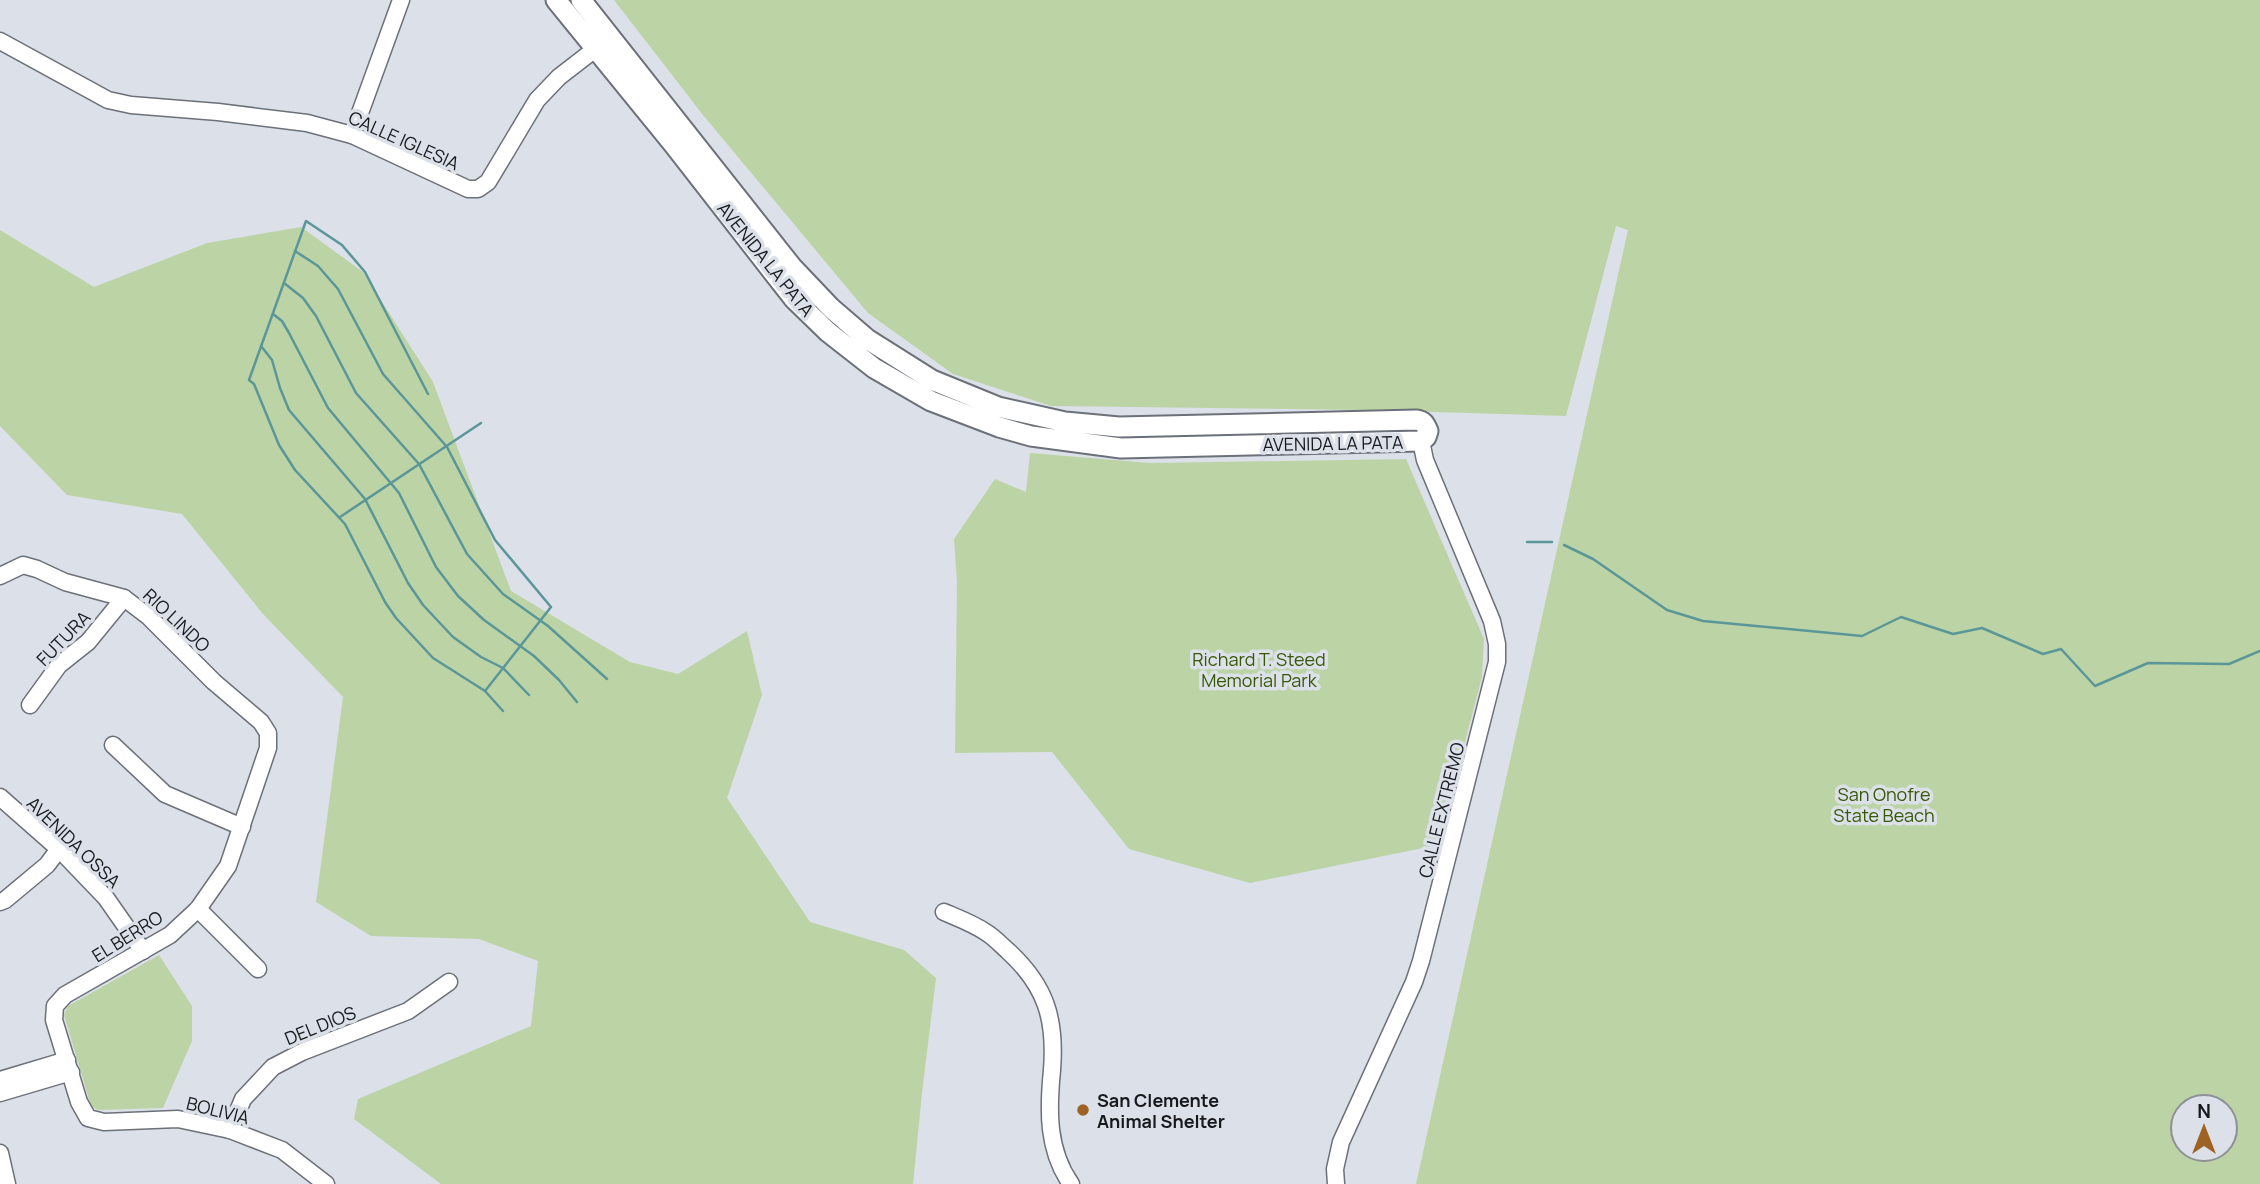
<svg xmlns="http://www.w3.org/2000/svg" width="2260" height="1184" viewBox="0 0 2260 1184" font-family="Manrope,sans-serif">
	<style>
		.green { fill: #bcd4a5; fill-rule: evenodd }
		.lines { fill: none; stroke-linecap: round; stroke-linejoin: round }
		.stream { stroke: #5b9699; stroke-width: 2.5 }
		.minor-casing { stroke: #6c7079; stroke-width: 19 }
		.major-casing { stroke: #6c7079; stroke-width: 23 }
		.minor { stroke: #fff; stroke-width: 16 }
		.major { stroke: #fff; stroke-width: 19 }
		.poi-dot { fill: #9e6324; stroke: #dbe0e9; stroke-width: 2.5 }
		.labels { text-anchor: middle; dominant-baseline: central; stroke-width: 7; stroke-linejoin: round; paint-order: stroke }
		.street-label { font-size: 18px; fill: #17191c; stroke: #dbe0e9 }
		.park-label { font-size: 18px; fill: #375803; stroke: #dbe0e9 }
		.poi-label { font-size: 18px; font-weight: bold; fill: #17191c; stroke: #dbe0e9; text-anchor: start }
	</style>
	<rect width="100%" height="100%" fill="#dbe0e9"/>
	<g class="green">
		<path d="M614 0H2260V1184H1416L1628 230 1616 226 1566 416 1369 410 1051 406 953 374 868 313 703 115ZM2183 1107H2225V1149H2183Z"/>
		<polygon points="301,227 363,272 433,382 511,591 630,662 678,674 747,631 762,695 727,798 810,922 904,950 936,978 922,1093 913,1184 441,1184 354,1119 358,1099 531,1026 538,961 479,939 371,936 316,902 343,697 263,614 182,514 67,495 0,426 0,230 94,287 207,243"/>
		<polygon points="1030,453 1151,463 1406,459 1484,639 1482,677 1438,845 1250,883 1129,849 1052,752 955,753 957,582 954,539 995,479 1026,492"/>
		<polygon points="159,955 192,1006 192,1041 163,1108 98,1110 91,1106 64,1015 68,1006"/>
	</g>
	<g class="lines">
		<g class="stream">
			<polyline points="295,251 318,266 338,289 383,374 447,447 495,540 551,607 485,691 503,711"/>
			<polyline points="284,283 303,298 316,316 356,393 419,464 467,554 503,594 548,626 607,679"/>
			<polyline points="273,314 282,321 289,333 328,408 399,493 436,567 458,596 484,620 534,656 559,680 577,702"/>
			<polyline points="261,346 272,360 280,388 289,410 365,499 408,583 423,605 453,637 481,657 503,668 529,695"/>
			<polyline points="428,394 365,272 342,245 306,221 249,380 254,384 279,445 295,470 345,524 385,602 396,618 433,658 485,691"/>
			<polyline points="340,517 481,423"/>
			<polyline points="1527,542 1552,542"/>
			<polyline points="1564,545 1593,559 1667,610 1703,621 1862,636 1901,617 1953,634 1982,628 2043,654 2061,649 2095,686 2148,663 2229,664 2260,651"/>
		</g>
		<g class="minor-casing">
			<g id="minor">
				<polyline points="0,41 108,100 131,105 218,112 307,123 352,135 468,189 478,189 488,182 537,100 559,77 603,43"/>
				<polyline points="352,135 401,0"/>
				<polyline points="0,576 23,565 37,569 65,582 124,598 149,617 214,682 261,722 268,733 268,748 228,866 198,909 170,935 65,995 55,1006 54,1020 79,1102 88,1118 104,1122 178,1119 230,1130 282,1150 326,1184"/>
				<polyline points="30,705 59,665 88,642 124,598"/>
				<polyline points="113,745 165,794 242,827"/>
				<polyline points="0,797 59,849 106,898 143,951"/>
				<polyline points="0,902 5,900 47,865 59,849"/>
				<polyline points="198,909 258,969"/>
				<path d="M944 912C958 918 974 924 987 933 995 938 1001 945 1008 951 1046 986 1056 1019 1052 1070 1048 1110 1047 1150 1071 1184"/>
				<polyline points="0,1080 67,1060"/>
				<polyline points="0,1093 71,1072"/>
				<polyline points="230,1130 243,1099 273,1067 302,1052 408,1011 449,982"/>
				<polyline points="0,1153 7,1184"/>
				<polyline points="1336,1184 1335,1169 1341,1142 1414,982 1421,961 1497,662 1497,644 1492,621 1425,460 1421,441"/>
			</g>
		</g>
		<g class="major-casing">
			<path id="major" d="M556 0 674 145 794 299 828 332 874 368 931 401 999 427 1031 436 1121 448 1421 441 1426 437 1428 431C1425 424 1424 421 1416 420L1119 427 1065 422 998 407 932 380 867 339 831 308 792 267 581 0"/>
		</g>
		<use href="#minor" class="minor"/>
		<use href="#major" class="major"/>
	</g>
	<circle class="poi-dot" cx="1083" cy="1110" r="7"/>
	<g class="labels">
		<g class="street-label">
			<text transform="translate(404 140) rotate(24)">CALLE IGLESIA</text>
			<text transform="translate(766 259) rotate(51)">AVENIDA LA PATA</text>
			<text transform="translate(1333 443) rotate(-1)">AVENIDA LA PATA</text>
			<text transform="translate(177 620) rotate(43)">RIO LINDO</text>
			<text transform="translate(63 638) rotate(-46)">FUTURA</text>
			<text transform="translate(1441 810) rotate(-76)">CALLE EXTREMO</text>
			<text transform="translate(74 842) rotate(44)">AVENIDA OSSA</text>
			<text transform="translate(127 936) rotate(-32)">EL BERRO</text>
			<text transform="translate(320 1025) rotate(-22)">DEL DIOS</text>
			<text transform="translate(218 1110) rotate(14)">BOLIVIA</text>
		</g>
		<g class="park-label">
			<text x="1259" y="659">Richard T. Steed<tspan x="1259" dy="21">Memorial Park</tspan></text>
			<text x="1884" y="794">San Onofre<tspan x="1884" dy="21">State Beach</tspan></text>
		</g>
		<g class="poi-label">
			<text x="1097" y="1100">San Clemente<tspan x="1097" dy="21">Animal Shelter</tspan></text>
		</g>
	</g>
	<g transform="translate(2204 1128)"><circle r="33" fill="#dbe0e9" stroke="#8d9097" stroke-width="2"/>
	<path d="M0-5L12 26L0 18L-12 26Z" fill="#9e6324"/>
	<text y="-10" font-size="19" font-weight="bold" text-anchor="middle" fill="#17191c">N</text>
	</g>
</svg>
